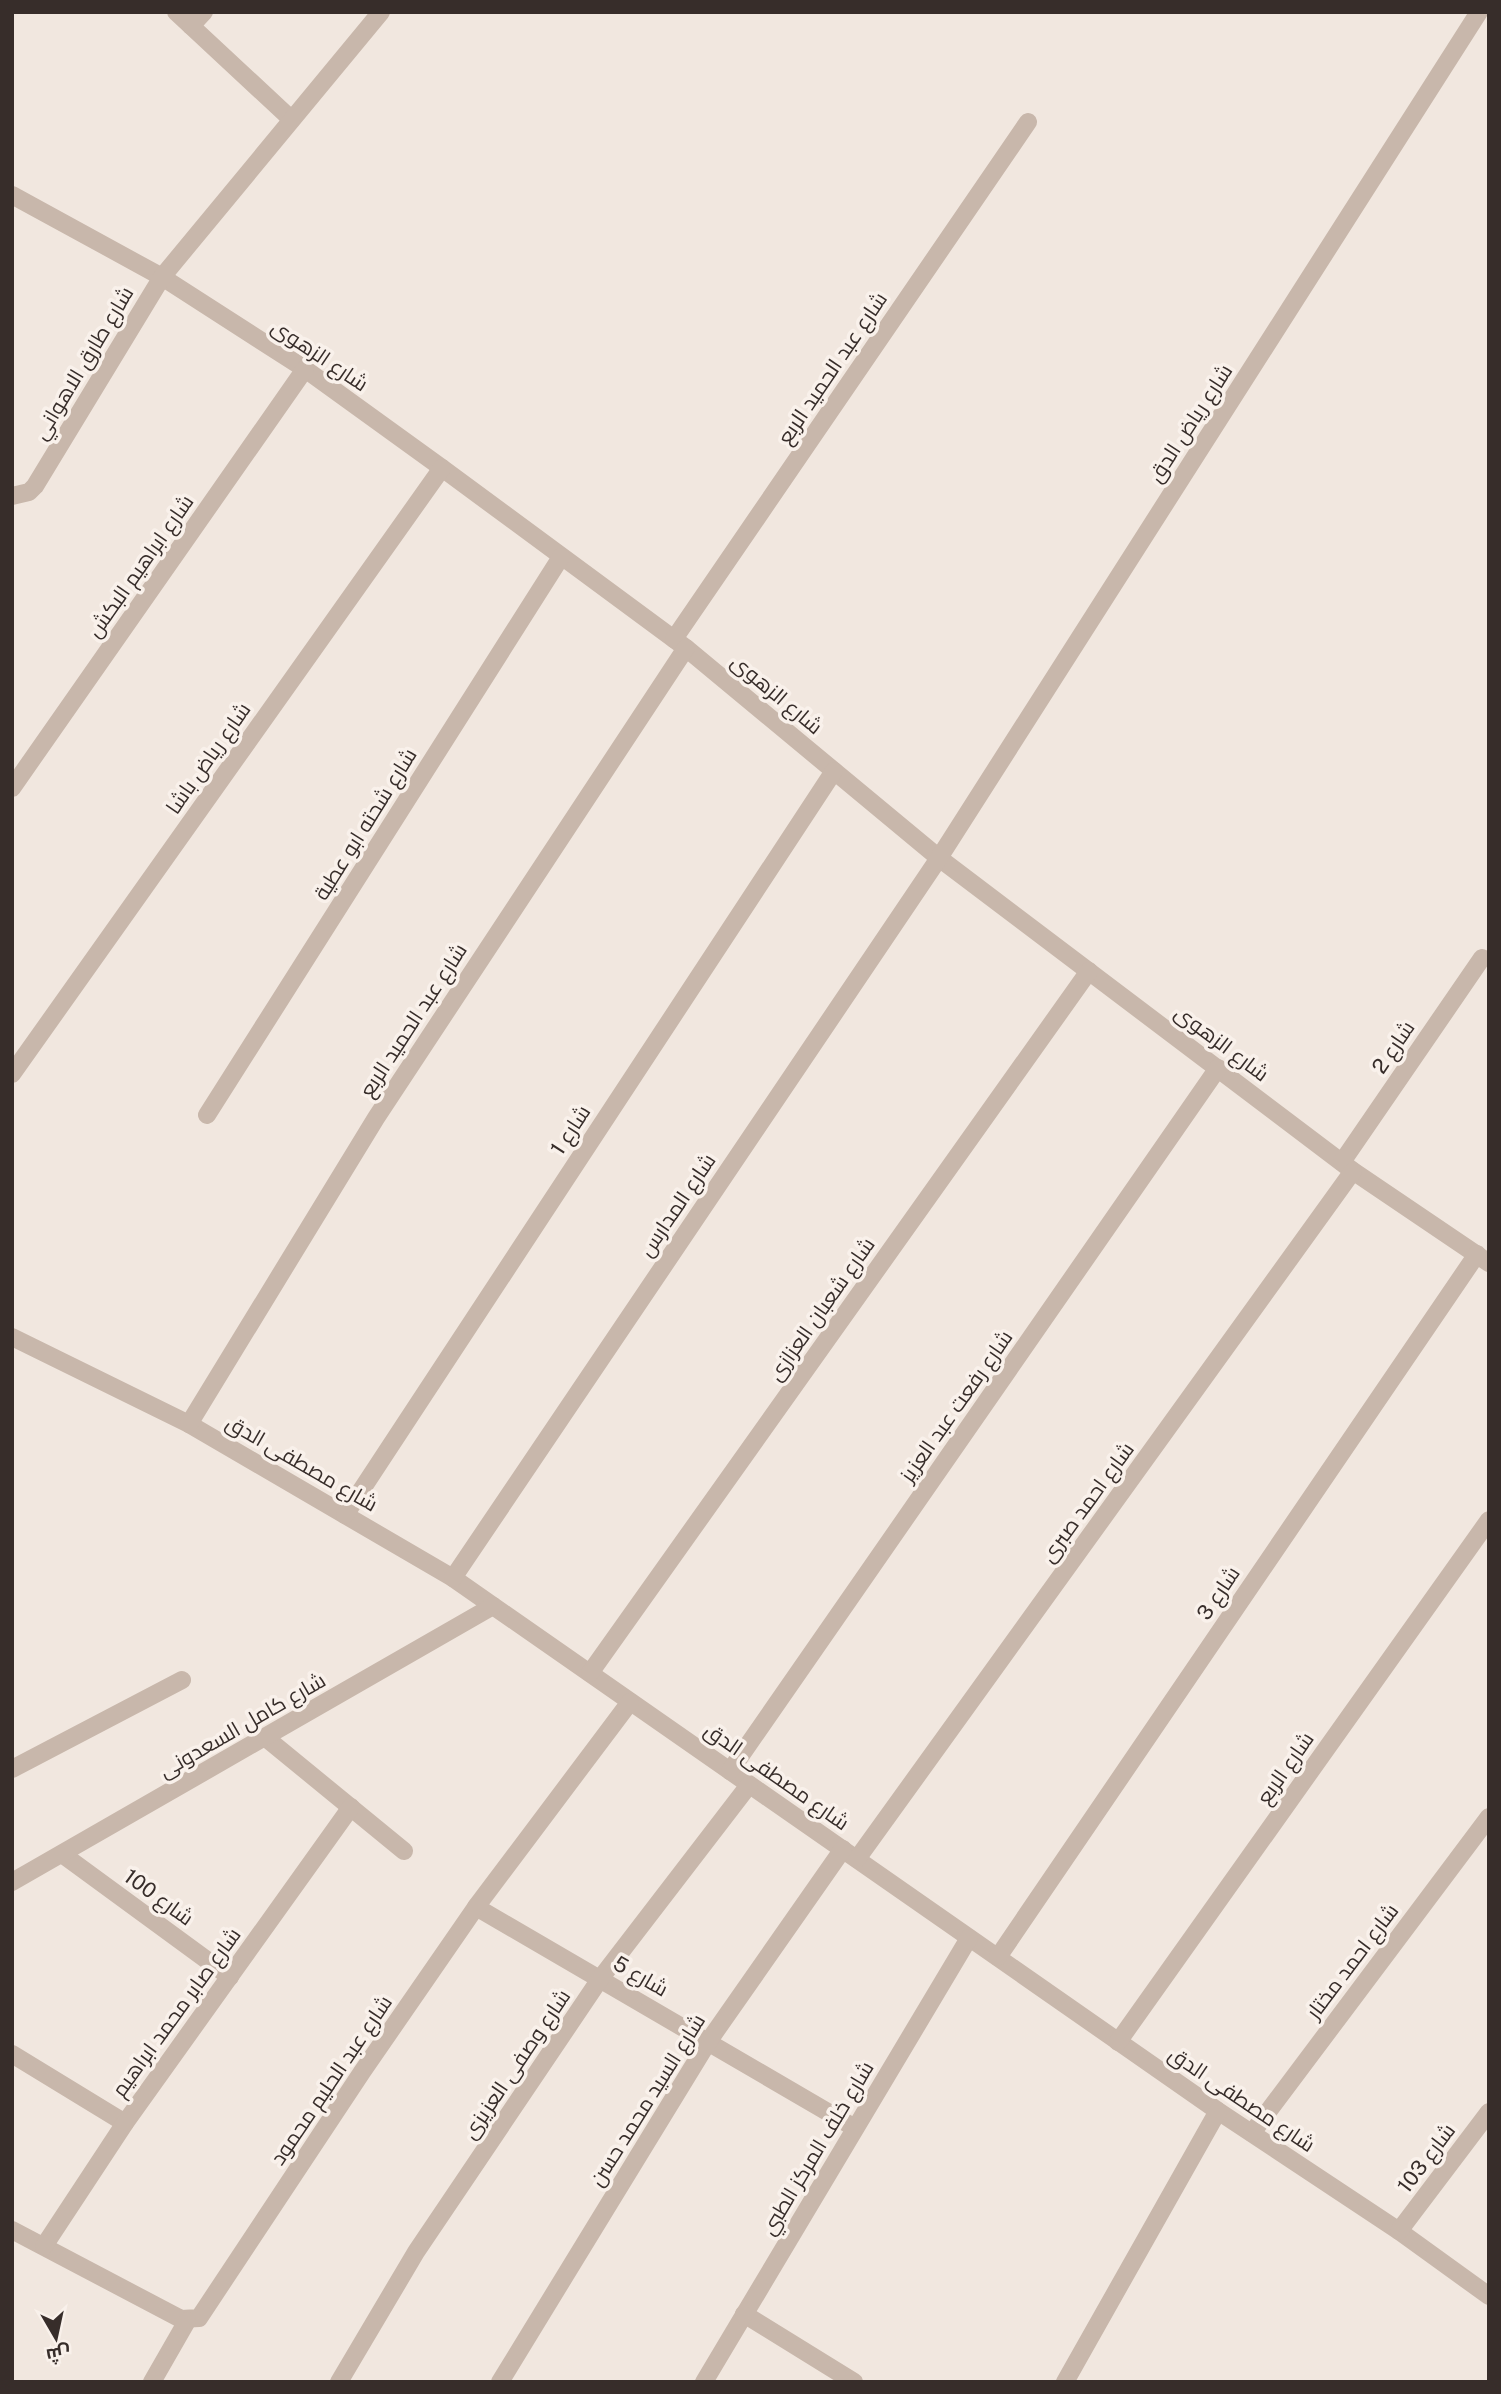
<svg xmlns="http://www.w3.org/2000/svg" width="1501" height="2394" viewBox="0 0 1501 2394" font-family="'Public Sans',Cairo,sans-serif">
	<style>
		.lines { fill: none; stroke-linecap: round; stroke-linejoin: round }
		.street { stroke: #c8b7ab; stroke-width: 18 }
		.labels { text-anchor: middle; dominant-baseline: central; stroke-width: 7; stroke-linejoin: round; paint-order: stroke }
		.street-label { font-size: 21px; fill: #372d2a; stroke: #f9f1eb }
	</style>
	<rect width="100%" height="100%" fill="#f1e7df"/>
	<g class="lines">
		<g class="street">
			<polyline points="176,12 291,119"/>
			<polyline points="191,26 204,12"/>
			<polyline points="12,195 162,277 305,369 442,468 686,648 939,858 1353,1171 1489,1263"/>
			<polyline points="12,496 29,492 35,486 162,277 381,12"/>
			<polyline points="674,639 1028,122"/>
			<polyline points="12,788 305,369"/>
			<polyline points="12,1074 442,468"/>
			<polyline points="207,1115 561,557"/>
			<polyline points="1342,1162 1482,958"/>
			<polyline points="12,1337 189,1424 453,1578 1218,2111 1399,2231 1489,2296"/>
			<polyline points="189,1424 376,1118 686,648"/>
			<polyline points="345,1515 834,771"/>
			<polyline points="453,1578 939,858 1479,12"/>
			<polyline points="590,1673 1089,971"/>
			<polyline points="266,1738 404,1851"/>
			<polyline points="12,1769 182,1680"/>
			<polyline points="730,1771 1218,1068"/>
			<polyline points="62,1854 230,1977"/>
			<polyline points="857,1859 1353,1171"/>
			<polyline points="12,1882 493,1606"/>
			<polyline points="476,1907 855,2128"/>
			<polyline points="998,1957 1477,1254"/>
			<polyline points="1118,2042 1489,1520"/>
			<polyline points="12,2054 125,2123"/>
			<polyline points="1252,2133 1489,1817"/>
			<polyline points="12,2230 181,2319 199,2318 362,2072 476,1907 630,1702"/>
			<polyline points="1399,2231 1489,2112"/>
			<polyline points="44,2246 125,2123 351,1807"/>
			<polyline points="744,2314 854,2382"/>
			<polyline points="152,2382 187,2321"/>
			<polyline points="339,2382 416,2252 600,1979 749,1785"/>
			<polyline points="500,2382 708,2042 843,1849"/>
			<polyline points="704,2382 969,1938"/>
			<polyline points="1065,2382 1218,2111"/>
		</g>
	</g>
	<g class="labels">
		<g class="street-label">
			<text transform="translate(320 355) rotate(34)">شارع الزهوى</text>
			<text transform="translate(83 363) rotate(-59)">شارع طارق الاهواني</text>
			<text transform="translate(832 368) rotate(-56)">شارع عبد الحميد الربع</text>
			<text transform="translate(1190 423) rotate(-57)">شارع رياض الدق</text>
			<text transform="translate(140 566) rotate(-55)">شارع ابراهيم البكش</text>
			<text transform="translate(777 694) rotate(40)">شارع الزهوى</text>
			<text transform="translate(208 758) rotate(-55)">شارع رياض باشا</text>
			<text transform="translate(365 824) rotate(-58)">شارع شحته ابو عطية</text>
			<text transform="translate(413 1020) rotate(-57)">شارع عبد الحميد الربع</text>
			<text transform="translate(1222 1043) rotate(37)">شارع الزهوى</text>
			<text transform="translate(1393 1047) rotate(-56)">شارع 2</text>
			<text transform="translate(570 1130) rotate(-57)">شارع 1</text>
			<text transform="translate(677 1205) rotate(-56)">شارع المدارس</text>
			<text transform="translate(821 1309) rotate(-55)">شارع شعبان العزازى</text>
			<text transform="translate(956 1406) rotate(-55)">شارع رفعت عبد العزيز</text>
			<text transform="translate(302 1463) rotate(30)">شارع مصطفى الدق</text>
			<text transform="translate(1087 1502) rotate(-54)">شارع احمد صبرى</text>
			<text transform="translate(1218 1593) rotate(-56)">شارع 3</text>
			<text transform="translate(242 1725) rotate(-30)">شارع كامل السعدونى</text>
			<text transform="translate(1285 1768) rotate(-55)">شارع الربع</text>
			<text transform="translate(777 1776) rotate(35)">شارع مصطفى الدق</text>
			<text transform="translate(159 1897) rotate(36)">شارع 100</text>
			<text transform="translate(1352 1961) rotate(-53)">شارع احمد مختار</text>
			<text transform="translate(641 1976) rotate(30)">شارع 5</text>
			<text transform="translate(176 2012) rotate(-54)">شارع صابر محمد ابراهيم</text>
			<text transform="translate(516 2064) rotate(-56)">شارع وصفى العزيزى</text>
			<text transform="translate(331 2080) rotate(-56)">شارع عبد الحليم محمود</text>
			<text transform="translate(1242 2099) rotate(34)">شارع مصطفى الدق</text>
			<text transform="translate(647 2100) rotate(-58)">شارع السيد محمد حسن</text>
			<text transform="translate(817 2148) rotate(-59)">شارع خلف المركز الطبي</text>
			<text transform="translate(1426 2158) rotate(-53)">شارع 103</text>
		</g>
	</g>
	<rect width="1501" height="2394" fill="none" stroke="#372d2a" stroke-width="28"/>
	<g transform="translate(56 2338) rotate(171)" stroke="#f9f1eb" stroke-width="5" paint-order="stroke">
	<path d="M0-5L12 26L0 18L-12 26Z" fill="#372d2a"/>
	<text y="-10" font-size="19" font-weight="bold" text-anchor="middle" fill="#372d2a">ش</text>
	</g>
</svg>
